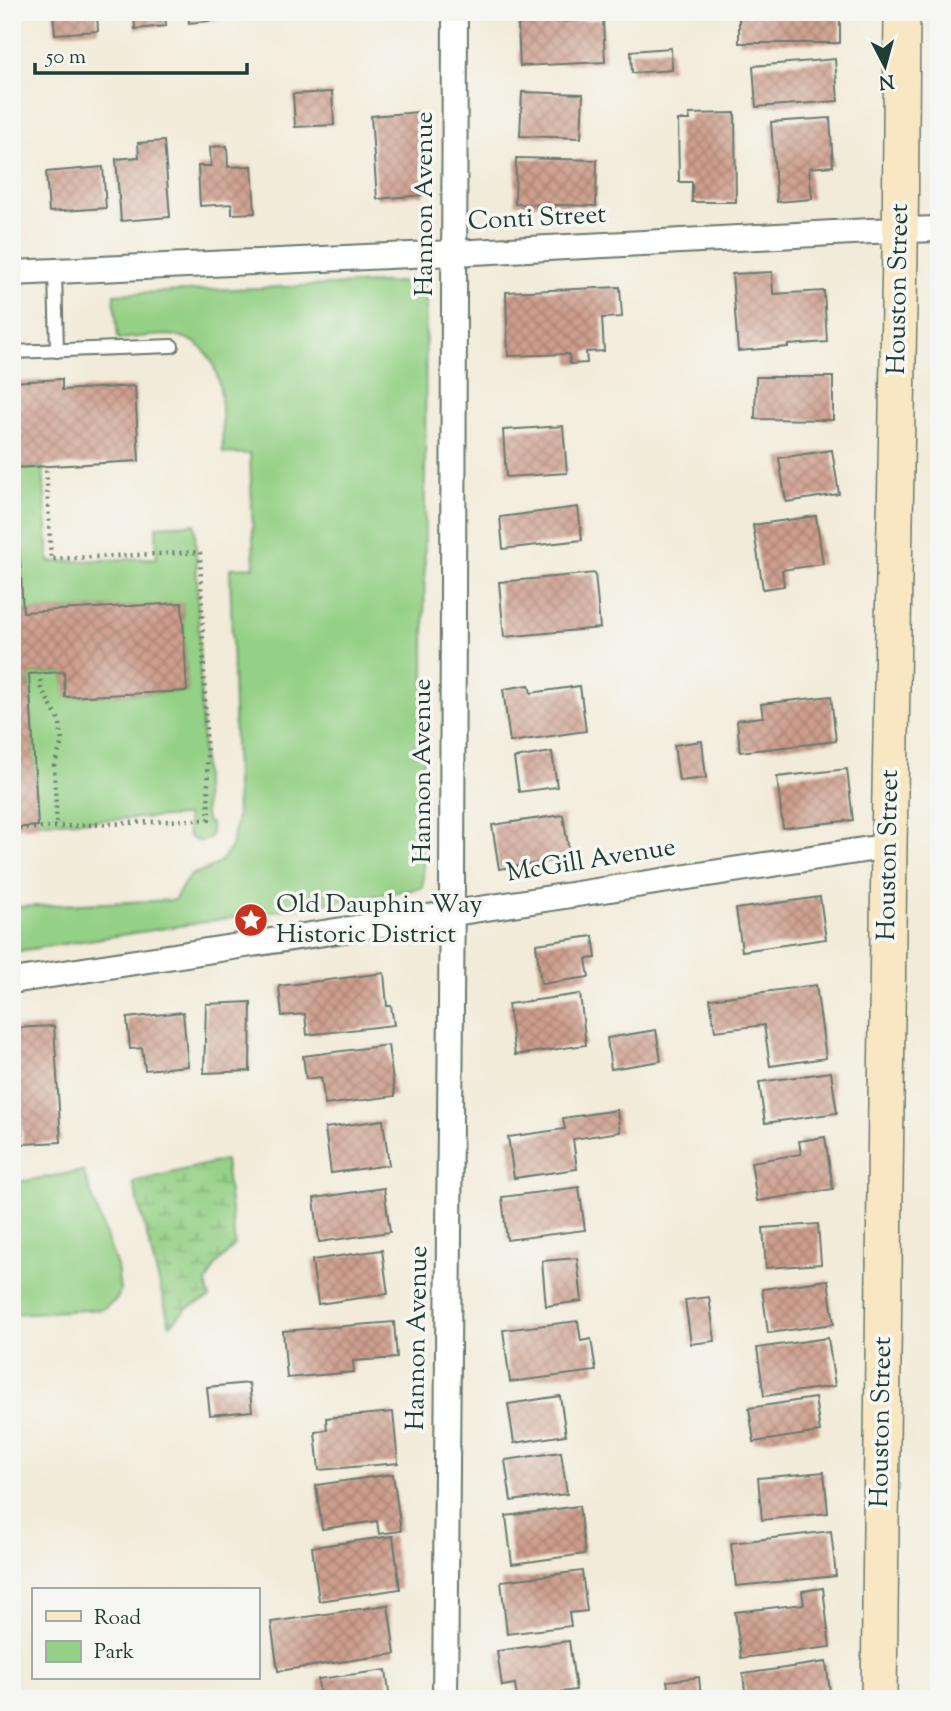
<svg xmlns="http://www.w3.org/2000/svg" width="951" height="1711" viewBox="0 0 951 1711" font-family="'Sorts Mill Goudy',serif">
	<style>
		.green { fill: #94d085; stroke: #5a865c; stroke-width: 2 }
		.wetland { fill: url(#wetland-marsh); stroke: #5a865c; stroke-width: 2 }
		.building { fill: url(#building-cross-hatch) }
		.lines { fill: none; stroke-linecap: round; stroke-linejoin: round }
		.lane-casing { stroke: #697a6e; stroke-width: 16 }
		.street-casing { stroke: #697a6e; stroke-width: 28 }
		.secondary-casing { stroke: #697a6e; stroke-width: 38 }
		.path { stroke: #697a6e; stroke-width: 4.5; stroke-dasharray: 2 5; stroke-linecap: butt }
		.lane { stroke: #fff; stroke-width: 12 }
		.street { stroke: #fff; stroke-width: 24 }
		.secondary { stroke: #f9e7c3; stroke-width: 35 }
		.labels { text-anchor: middle; dominant-baseline: central; stroke-width: 7; stroke-linejoin: round; paint-order: stroke }
		.street-label { font-size: 26px; fill: #1f3d34; stroke: #f6f6f2 }
		.poi-label { font-size: 26px; fill: #1f3d34; stroke: #f6f6f2; text-anchor: start }
	</style>
	<defs>
		<pattern id="wetland-marsh" width="20" height="14" patternUnits="userSpaceOnUse" patternTransform="scale(1.75)"><rect width="20" height="14" fill="#94d085"/><path d="M1 5h8M5 5V1M11 12h8M15 12V8" fill="none" stroke="#78aa6e"/></pattern>
		<pattern id="building-cross-hatch" width="8" height="8" patternUnits="userSpaceOnUse" patternTransform="scale(1.75)"><rect width="8" height="8" fill="#ce9e8d"/><path d="M0 0l8 8M0 8l8-8" fill="none" stroke="#a78274"/></pattern>
	</defs>
	<rect width="100%" height="100%" fill="#f6f6f2"/>
	<filter id="ink" filterUnits="userSpaceOnUse"><feTurbulence type="fractalNoise" baseFrequency=".0143" numOctaves="2"/><feDisplacementMap in="SourceGraphic" scale="14" xChannelSelector="R" yChannelSelector="G"/><feConvolveMatrix kernelMatrix="1 2 1 2 8 2 1 2 1" color-interpolation-filters="sRGB"/></filter>
	<filter id="wash" filterUnits="userSpaceOnUse"><feTurbulence type="fractalNoise" baseFrequency=".00686" numOctaves="4" result="noise"/><feDisplacementMap in="SourceGraphic" scale="28" xChannelSelector="R" yChannelSelector="G"/><feGaussianBlur stdDeviation="1.57" result="paint"/><feColorMatrix in="noise" values="0 0 0 0 0 0 0 0 0 0 0 0 0 0 0 0 0 1.4 0 .05"/><feComposite in="paint" operator="in"/></filter>
	<g filter="url(#wash)">
		<rect width="100%" height="100%" fill="#f2ebd9"/>
		<g class="green">
			<path d="M426 281 423 888 12 952V907L174 900C179 893 184 882 190 876 195 872 205 871 211 868 233 856 234 837 237 815L230 568 254 567 250 454 223 453C221 413 229 346 178 336 163 333 134 338 118 339L114 294Z"/>
			<path d="M43 467 49 562 157 558 156 526 195 524 205 815 207 823H211V835C204 843 196 843 188 835L187 816 37 823 29 674 64 672 66 697 187 691 182 604 23 612 15 468Z"/>
			<polygon points="83,1171 117,1267 120,1291 117,1299 103,1309 12,1314 12,1183"/>
		</g>
		<polygon class="wetland" points="225,1160 235,1245 216,1265 206,1283 210,1298 187,1308 170,1325 133,1182"/>
		<g id="blocks">
			<g class="building">
				<polygon points="53,12 97,12 98,31 55,34"/>
				<polygon points="134,12 165,12 166,26 135,29"/>
				<polygon points="188,12 226,12 227,19 189,23"/>
				<rect x="739" y="12" width="101" height="31"/>
				<polygon points="603,19 605,62 520,66 518,24"/>
				<polygon points="671,48 672,70 632,73 631,51"/>
				<polygon points="835,59 838,101 756,107 753,66"/>
				<polygon points="332,92 334,125 295,127 293,94"/>
				<polygon points="522,92 583,94 581,138 520,136"/>
				<polygon points="418,112 424,195 377,199 371,116"/>
				<polygon points="735,113 736,202 692,202 692,182 679,182 678,120 690,120 689,114"/>
				<polygon points="830,118 833,166 809,168 812,199 777,202 771,122"/>
				<polygon points="164,141 170,217 121,221 116,159 139,157 138,143"/>
				<polygon points="227,146 228,167 252,166 255,213 232,214 232,204 200,206 198,166 211,166 210,147"/>
				<polygon points="516,158 597,160 596,206 515,204"/>
				<polygon points="103,167 106,208 49,212 46,172"/>
				<polygon points="772,272 773,294 824,291 827,342 788,345 788,347 738,351 732,274"/>
				<polygon points="620,287 622,317 602,318 604,351 586,352 587,363 570,364 569,354 508,356 506,292"/>
				<polygon points="756,377 833,377 833,420 755,419"/>
				<polygon points="62,379 62,390 135,386 139,461 15,468 23,612 182,603 187,691 65,697 64,672 29,674 38,826 12,828 12,382"/>
				<polygon points="563,426 567,473 506,477 503,430"/>
				<polygon points="832,450 839,494 786,502 779,458"/>
				<polygon points="578,507 582,540 503,549 500,517"/>
				<polygon points="816,516 823,564 782,570 784,586 763,589 753,525"/>
				<polygon points="595,573 600,628 504,637 499,582"/>
				<polygon points="529,685 531,693 580,686 586,731 510,742 503,689"/>
				<polygon points="831,696 836,741 740,752 737,720 763,717 761,704"/>
				<polygon points="702,741 706,778 679,781 674,745"/>
				<polygon points="552,752 557,787 519,792 514,758"/>
				<polygon points="847,769 853,820 783,828 777,777"/>
				<polygon points="563,815 570,858 499,869 492,825"/>
				<polygon points="820,897 826,939 742,951 736,909"/>
				<polygon points="593,936 596,958 586,959 589,977 541,984 536,944"/>
				<polygon points="384,973 387,1006 391,1006 394,1025 307,1035 305,1014 282,1016 279,986"/>
				<polygon points="816,985 826,1058 770,1066 764,1025 715,1031 710,999"/>
				<polygon points="580,994 586,1045 515,1055 508,1004"/>
				<polygon points="251,1002 250,1071 204,1073 206,1004"/>
				<polygon points="183,1012 188,1066 145,1070 142,1048 130,1049 127,1018"/>
				<polygon points="54,1026 61,1142 23,1144 21,1118 14,1119 12,1028"/>
				<polygon points="656,1030 661,1061 611,1069 607,1038"/>
				<polygon points="388,1045 395,1096 325,1105 321,1077 306,1079 303,1056"/>
				<polygon points="831,1072 837,1113 765,1123 759,1082"/>
				<polygon points="617,1110 620,1132 573,1139 577,1169 514,1178 508,1137 565,1129 563,1118"/>
				<polygon points="383,1120 389,1165 331,1173 325,1128"/>
				<polygon points="825,1137 833,1189 757,1201 751,1162 801,1154 799,1141"/>
				<polygon points="579,1187 585,1230 507,1240 502,1197"/>
				<polygon points="384,1188 390,1232 319,1242 314,1198"/>
				<polygon points="818,1224 821,1264 766,1268 763,1228"/>
				<polygon points="382,1250 388,1294 318,1304 312,1260"/>
				<polygon points="577,1258 582,1301 546,1306 542,1261"/>
				<polygon points="828,1280 834,1324 768,1333 762,1289"/>
				<polygon points="709,1297 715,1341 691,1344 685,1300"/>
				<polygon points="578,1321 581,1341 591,1339 596,1371 510,1382 503,1330"/>
				<polygon points="394,1322 397,1358 353,1361 354,1372 287,1378 283,1331"/>
				<polygon points="828,1338 835,1386 764,1396 757,1348"/>
				<polygon points="249,1383 252,1411 210,1415 207,1387"/>
				<polygon points="560,1396 566,1435 514,1443 508,1404"/>
				<polygon points="815,1398 820,1432 754,1442 749,1408"/>
				<polygon points="393,1412 398,1463 319,1470 315,1432 327,1430 326,1418"/>
				<polygon points="561,1452 567,1494 511,1501 505,1460"/>
				<polygon points="824,1472 828,1513 762,1520 758,1478"/>
				<polygon points="393,1474 401,1531 379,1534 377,1521 322,1529 316,1485"/>
				<polygon points="579,1506 585,1554 512,1564 506,1516"/>
				<polygon points="935,1509 939,1509 939,1528 937,1528"/>
				<polygon points="831,1531 836,1576 736,1586 731,1543"/>
				<polygon points="393,1536 400,1589 319,1601 312,1547"/>
				<polygon points="582,1571 587,1611 569,1613 571,1626 507,1634 501,1581"/>
				<polygon points="823,1588 830,1647 741,1658 735,1612 804,1604 802,1591"/>
				<polygon points="388,1605 395,1654 278,1671 271,1622"/>
				<polygon points="569,1641 576,1690 517,1698 515,1684 502,1686 497,1651"/>
				<polygon points="826,1662 831,1699 746,1699 743,1674"/>
				<polygon points="386,1670 390,1699 320,1699 318,1679"/>
				<polygon points="699,1677 701,1699 670,1699 667,1681"/>
			</g>
		</g>
	</g>
	<g filter="url(#ink)">
		<use href="#blocks" fill-opacity="0" stroke="#697a6e" stroke-width="2"/>
		<g class="lines">
			<g class="lane-casing">
				<g id="lane">
					<polyline points="55,271 57,351"/>
					<polyline points="12,352 172,346"/>
				</g>
			</g>
			<g class="street-casing">
				<g id="street">
					<polyline points="12,273 454,253 871,231 939,229"/>
					<polyline points="12,981 889,846"/>
					<polyline points="445,1699 452,887 455,12"/>
				</g>
			</g>
			<g class="secondary-casing">
				<polyline id="secondary" points="879,1699 889,846 900,251 902,12"/>
			</g>
			<g class="path">
				<polyline points="40,673 41,688 60,722 62,742 54,766 57,827"/>
				<polyline points="12,829 209,819 200,552 51,559 46,466"/>
			</g>
			<use href="#lane" class="lane"/>
			<use href="#street" class="street"/>
			<use href="#secondary" class="secondary"/>
		</g>
	</g>
	<defs>
		<g id="sight-disc" transform="scale(1.75)"><circle r="9.5" fill="#c8321e" stroke="#f6f6f2"/><path d="M0-6L1.8-2.2L6-1.7L2.9 1.2L3.7 5.4L0 3.3L-3.7 5.4L-2.9 1.2L-6-1.7L-1.8-2.2Z" fill="#fff"/></g>
	</defs>
	<g fill-rule="evenodd">
		<use href="#sight-disc" x="251" y="920"/>
	</g>
	<g class="labels">
		<g class="street-label">
			<text transform="translate(425 204) rotate(-90)">Hannon Avenue</text>
			<text transform="translate(537 219) rotate(-3)">Conti Street</text>
			<text transform="translate(899 289) rotate(-89)">Houston Street</text>
			<text transform="translate(423 771) rotate(-90)">Hannon Avenue</text>
			<text transform="translate(889 855) rotate(-89)">Houston Street</text>
			<text transform="translate(591 861) rotate(-9)">McGill Avenue</text>
			<text transform="translate(418 1338) rotate(-89)">Hannon Avenue</text>
			<text transform="translate(882 1422) rotate(-89)">Houston Street</text>
		</g>
		<g class="poi-label">
			<text x="276" y="905">Old Dauphin Way<tspan x="276" dy="30">Historic District</tspan></text>
		</g>
	</g>
	<rect width="951" height="1711" fill="none" stroke="#f6f6f2" stroke-width="42"/>
	<rect x="32" y="1588" width="228" height="91" fill="#f6f6f2" stroke="#a0aca6" stroke-width="2"/>
	<rect x="46" y="1611" width="35" height="10" fill="#f9e7c3" stroke="#a0aca6" stroke-width="2"/>
	<text x="94" y="1624" font-size="21" fill="#1f3d34">Road</text>
	<rect x="46" y="1641" width="35" height="21" fill="#94d085" stroke="#a0aca6" stroke-width="2"/>
	<text x="94" y="1658" font-size="21" fill="#1f3d34">Park</text>
	<g transform="translate(885 66) rotate(174)" stroke="#f6f6f2" stroke-width="5" paint-order="stroke">
	<path d="M0-5L12 26L0 18L-12 26Z" fill="#1f3d34"/>
	<text y="-10" font-size="19" font-weight="bold" text-anchor="middle" fill="#1f3d34">N</text>
	</g>
	<path d="M35 63v10h212v-10" fill="none" stroke="#1f3d34" stroke-width="3.5"/>
	<text x="46" y="63" font-size="21" fill="#1f3d34" stroke="#f6f6f2" stroke-width="5" paint-order="stroke">50 m</text>
</svg>
